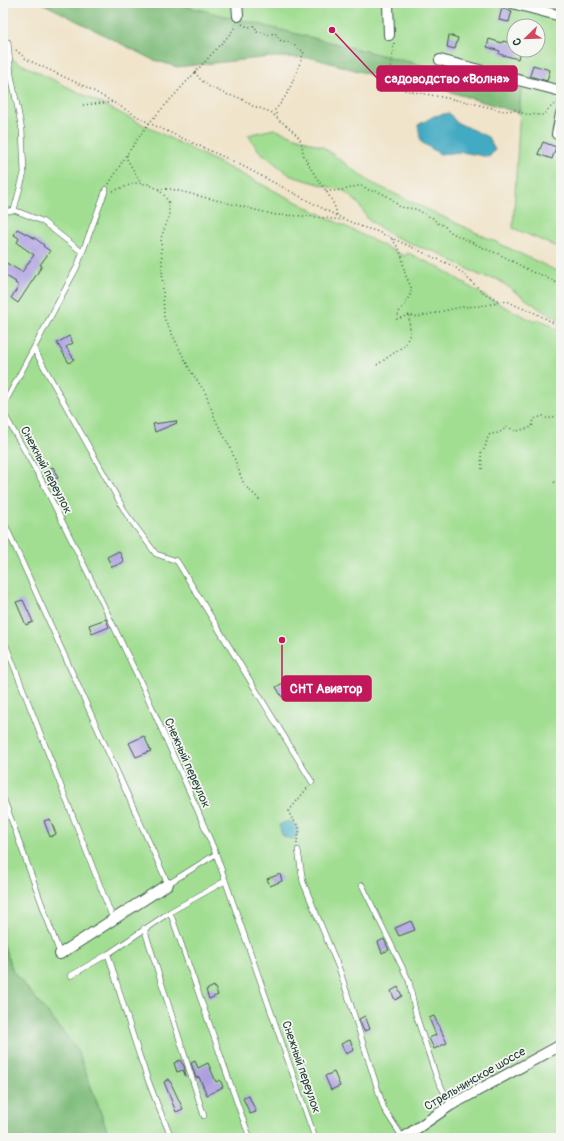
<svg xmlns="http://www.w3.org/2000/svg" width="564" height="1141" viewBox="0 0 564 1141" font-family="Pangolin,sans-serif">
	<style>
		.green { fill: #a1de92; stroke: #608e63; fill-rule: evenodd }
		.forest { fill: #80bd7c; stroke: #507d58 }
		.water { fill: #43aac3; stroke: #31747c }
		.building { fill: #ac9de0 }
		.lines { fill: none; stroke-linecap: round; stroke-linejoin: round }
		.lane-casing { stroke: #3e564a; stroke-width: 6 }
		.street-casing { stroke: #3e564a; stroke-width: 12 }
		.path { stroke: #3e564a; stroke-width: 1.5; stroke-dasharray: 1 3; stroke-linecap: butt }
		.lane { stroke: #fff; stroke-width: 5 }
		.street { stroke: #fff; stroke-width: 10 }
		.labels { text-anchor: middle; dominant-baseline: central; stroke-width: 3.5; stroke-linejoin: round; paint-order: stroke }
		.street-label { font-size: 12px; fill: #1f3d34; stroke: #f6f6f2 }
		.leader { fill: none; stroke: #c2185b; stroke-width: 1.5 }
		.callout-dot { fill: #c2185b; stroke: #f6f6f2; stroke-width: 1.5 }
		.callout { fill: #c2185b; stroke: #c2185b; stroke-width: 1.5 }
		.callout-label { font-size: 13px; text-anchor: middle; font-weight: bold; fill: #fff }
	</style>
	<rect width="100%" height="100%" fill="#f6f6f2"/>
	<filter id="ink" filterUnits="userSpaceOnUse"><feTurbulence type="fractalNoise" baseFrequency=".025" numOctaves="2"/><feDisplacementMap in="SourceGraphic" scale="8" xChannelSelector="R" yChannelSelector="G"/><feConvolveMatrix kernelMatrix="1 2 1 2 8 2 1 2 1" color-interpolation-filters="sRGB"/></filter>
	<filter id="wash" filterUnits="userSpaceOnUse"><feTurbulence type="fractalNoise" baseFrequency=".012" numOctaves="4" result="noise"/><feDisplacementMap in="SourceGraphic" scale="16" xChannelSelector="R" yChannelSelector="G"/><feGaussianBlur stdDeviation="0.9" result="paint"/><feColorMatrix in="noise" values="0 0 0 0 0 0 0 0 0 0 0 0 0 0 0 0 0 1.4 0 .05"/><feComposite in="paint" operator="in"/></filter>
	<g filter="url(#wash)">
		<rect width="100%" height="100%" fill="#f0e4ca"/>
		<g class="green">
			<path d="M173 3H561V249L513 228 521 90ZM514 26H538V50H514Z"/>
			<polygon points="3,55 100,103 404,256 408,253 440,268 486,297 535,322 538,319 549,324 561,333 561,1138 110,1138 77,1049 13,971 3,945"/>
			<polygon points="274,129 323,147 370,182 561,273 561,320 543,311 497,279 481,276 436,252 419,247 391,235 368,219 358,203 344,191 291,176 259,151 248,135"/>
		</g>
		<g class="forest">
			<polygon points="42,3 173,3 521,90 519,113 428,85 372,75 313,58 270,57 177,67 151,59"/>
			<polygon points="3,945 13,971 77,1049 110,1138 3,1138"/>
		</g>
		<g class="water">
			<polygon points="449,113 456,122 488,137 495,150 489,157 462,152 440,154 421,142 418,125 434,116"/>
			<path d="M288 821 293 822 298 830 297 835 294 839C282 838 282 836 279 825Z"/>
		</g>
		<g id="blocks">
			<g class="building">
				<polygon points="502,8 512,11 509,22 499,20"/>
				<polygon points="449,35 458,38 455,49 447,47"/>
				<polygon points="489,39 502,43 503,41 514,44 514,50 520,50 518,59 499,54 500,51 487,47"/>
				<polygon points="533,65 550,70 547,81 530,76"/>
				<polygon points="543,142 556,147 552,159 538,154"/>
				<polygon points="17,229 36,239 44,245 43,246 50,251 40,265 42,266 18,303 11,298 19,286 15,283 16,282 3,274 3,261 22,272 34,255 17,243 19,238 14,235"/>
				<polygon points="69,336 73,343 66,347 74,359 69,363 57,343"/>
				<polygon points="176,421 177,423 155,432 153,424"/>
				<polygon points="53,467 58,478 52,481 47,470"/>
				<polygon points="119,551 124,562 112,567 107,557"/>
				<polygon points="23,600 33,622 26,625 16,602"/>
				<polygon points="106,619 109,627 92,634 89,625"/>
				<polygon points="283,683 289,692 282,697 276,687"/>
				<polygon points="144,736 151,751 136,757 129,743"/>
				<polygon points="50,819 56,834 50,837 44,821"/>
				<polygon points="280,874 282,881 270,886 267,879"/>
				<polygon points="411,921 415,930 399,936 395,928"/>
				<polygon points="384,939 389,950 382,953 378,942"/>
				<polygon points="214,986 218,995 209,999 206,990"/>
				<polygon points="398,987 402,996 395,1000 391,991"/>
				<polygon points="365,1016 370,1029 364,1031 359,1019"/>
				<polygon points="434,1016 447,1043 434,1049 429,1038 436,1035 429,1018"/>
				<polygon points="350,1040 354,1050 346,1054 341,1044"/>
				<polygon points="180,1060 184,1066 186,1077 183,1070 177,1072 174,1063"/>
				<polygon points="195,1061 198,1068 208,1063 216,1082 220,1080 223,1087 207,1095 199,1077 196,1078 191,1063"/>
				<polygon points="334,1072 340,1086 331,1090 325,1076"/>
				<polygon points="169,1079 183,1109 176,1112 164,1082"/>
				<polygon points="249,1096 256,1112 250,1114 243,1098"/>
			</g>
		</g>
	</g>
	<g filter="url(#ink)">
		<use href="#blocks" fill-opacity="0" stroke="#3e564a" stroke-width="1"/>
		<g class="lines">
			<g class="lane-casing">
				<g id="lane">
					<polyline points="8,42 11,75 22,130 24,173 14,210"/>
					<polyline points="3,212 14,210 42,221 82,252"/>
					<polyline points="34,349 127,515 156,554 177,561 312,782"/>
					<polyline points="3,406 77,267 106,189"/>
					<polyline points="3,412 43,483 88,573 142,685 194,802 216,854 315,1138"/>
					<polyline points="3,520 168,884 216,854"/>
					<polyline points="3,638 113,919"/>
					<polyline points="3,797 60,954"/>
					<polyline points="298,850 303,882 340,971 384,1109 403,1138"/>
					<polyline points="362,885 409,981 416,1015 437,1079 451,1105"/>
					<polyline points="170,912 240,1111 250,1138"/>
					<polyline points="144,928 204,1116"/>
					<path d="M108 954C127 1016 144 1079 172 1138"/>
					<polyline points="70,976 108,954 170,912 225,881"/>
				</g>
			</g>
			<g class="street-casing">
				<g id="street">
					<polyline points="237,3 238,16"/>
					<polyline points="388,3 389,35"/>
					<polyline points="512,3 561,16"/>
					<polyline points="440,60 561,91"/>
					<polyline points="561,114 557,134 561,136"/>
					<polyline points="60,954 168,884"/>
					<polyline points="403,1138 451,1105 561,1045"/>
				</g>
			</g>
			<g class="path">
				<path d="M242 24 248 27 255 26 257 32H263L267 35 275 33 281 41 289 42 304 52C296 73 290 94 275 110L277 117"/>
				<polyline points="394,43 390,70 405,90 467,102 504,111 516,110 525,114 543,115 553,105 561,102"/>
				<polyline points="16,50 26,59 90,89 149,123 235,162 337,216"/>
				<path d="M195 72 199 78 208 86 225 94 240 98 253 106 271 112 280 121H281C287 126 294 132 299 138 303 144 302 150 304 156 307 161 310 167 313 172 321 186 335 199 337 216L362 227 376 231 455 267 484 293 499 301 509 302 519 307 533 312 561 327"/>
				<polyline points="83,105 114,102"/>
				<polyline points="127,155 127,159 141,183"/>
				<polyline points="109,184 125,157 149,123 231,33 236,25"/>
				<polyline points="158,189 171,189 276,215 306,216 343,220"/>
				<polyline points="113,191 135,183 148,184 158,189 164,195 169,203 169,217 161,238 164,318 190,370 205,392 216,421 231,449 244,485 260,500"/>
				<polyline points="326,191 333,191 348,189 356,186 363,186 370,191 377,191 389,197 400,207 416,209 428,216 433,218 437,223 443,225 452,233 488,250 499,254 532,272 541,275 561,285"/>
				<polyline points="392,239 399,249 402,257 405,274 411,287 411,293 406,302 406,304 400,310 397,319 409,315 417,317 461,307 479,306 494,304 499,301"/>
				<polyline points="377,365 405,345 410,334 409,315"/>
				<path d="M482 469 481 453C488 446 485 440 490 434L499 433 507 427 517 431 532 427 534 419 543 416 548 419 561 414"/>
				<polyline points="554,482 561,487"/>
				<path d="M297 844C296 838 301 833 299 828 296 821 290 819 289 811L309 786"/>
			</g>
			<use href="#lane" class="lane"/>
			<use href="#street" class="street"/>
		</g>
	</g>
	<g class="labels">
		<g class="street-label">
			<text transform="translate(46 470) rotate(62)">Снежный переулок</text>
			<text transform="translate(187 763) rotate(66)">Снежный переулок</text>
			<text transform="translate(301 1067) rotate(71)">Снежный переулок</text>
			<text transform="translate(475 1079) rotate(-30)">Стрельнинское шоссе</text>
		</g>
	</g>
	<path class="leader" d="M332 30L377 78M282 640L282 689"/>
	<g class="callout-dot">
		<circle cx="332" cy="30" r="4"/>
		<circle cx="282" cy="640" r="4"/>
	</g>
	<g class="callout">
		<rect x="377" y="66" width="140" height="25" rx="4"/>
		<rect x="282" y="676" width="89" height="25" rx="4"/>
	</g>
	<g class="callout-label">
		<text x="447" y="83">садоводство «Волна»</text>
		<text x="326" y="693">СНТ Авиатор</text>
	</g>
	<rect width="564" height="1141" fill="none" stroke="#f6f6f2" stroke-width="16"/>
	<g transform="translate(526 38) rotate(247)"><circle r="19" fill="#f6f6f2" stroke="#a0aca6"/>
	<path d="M0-3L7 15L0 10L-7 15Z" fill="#d1495b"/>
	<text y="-6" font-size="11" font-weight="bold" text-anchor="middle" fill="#1f3d34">С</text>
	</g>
</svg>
